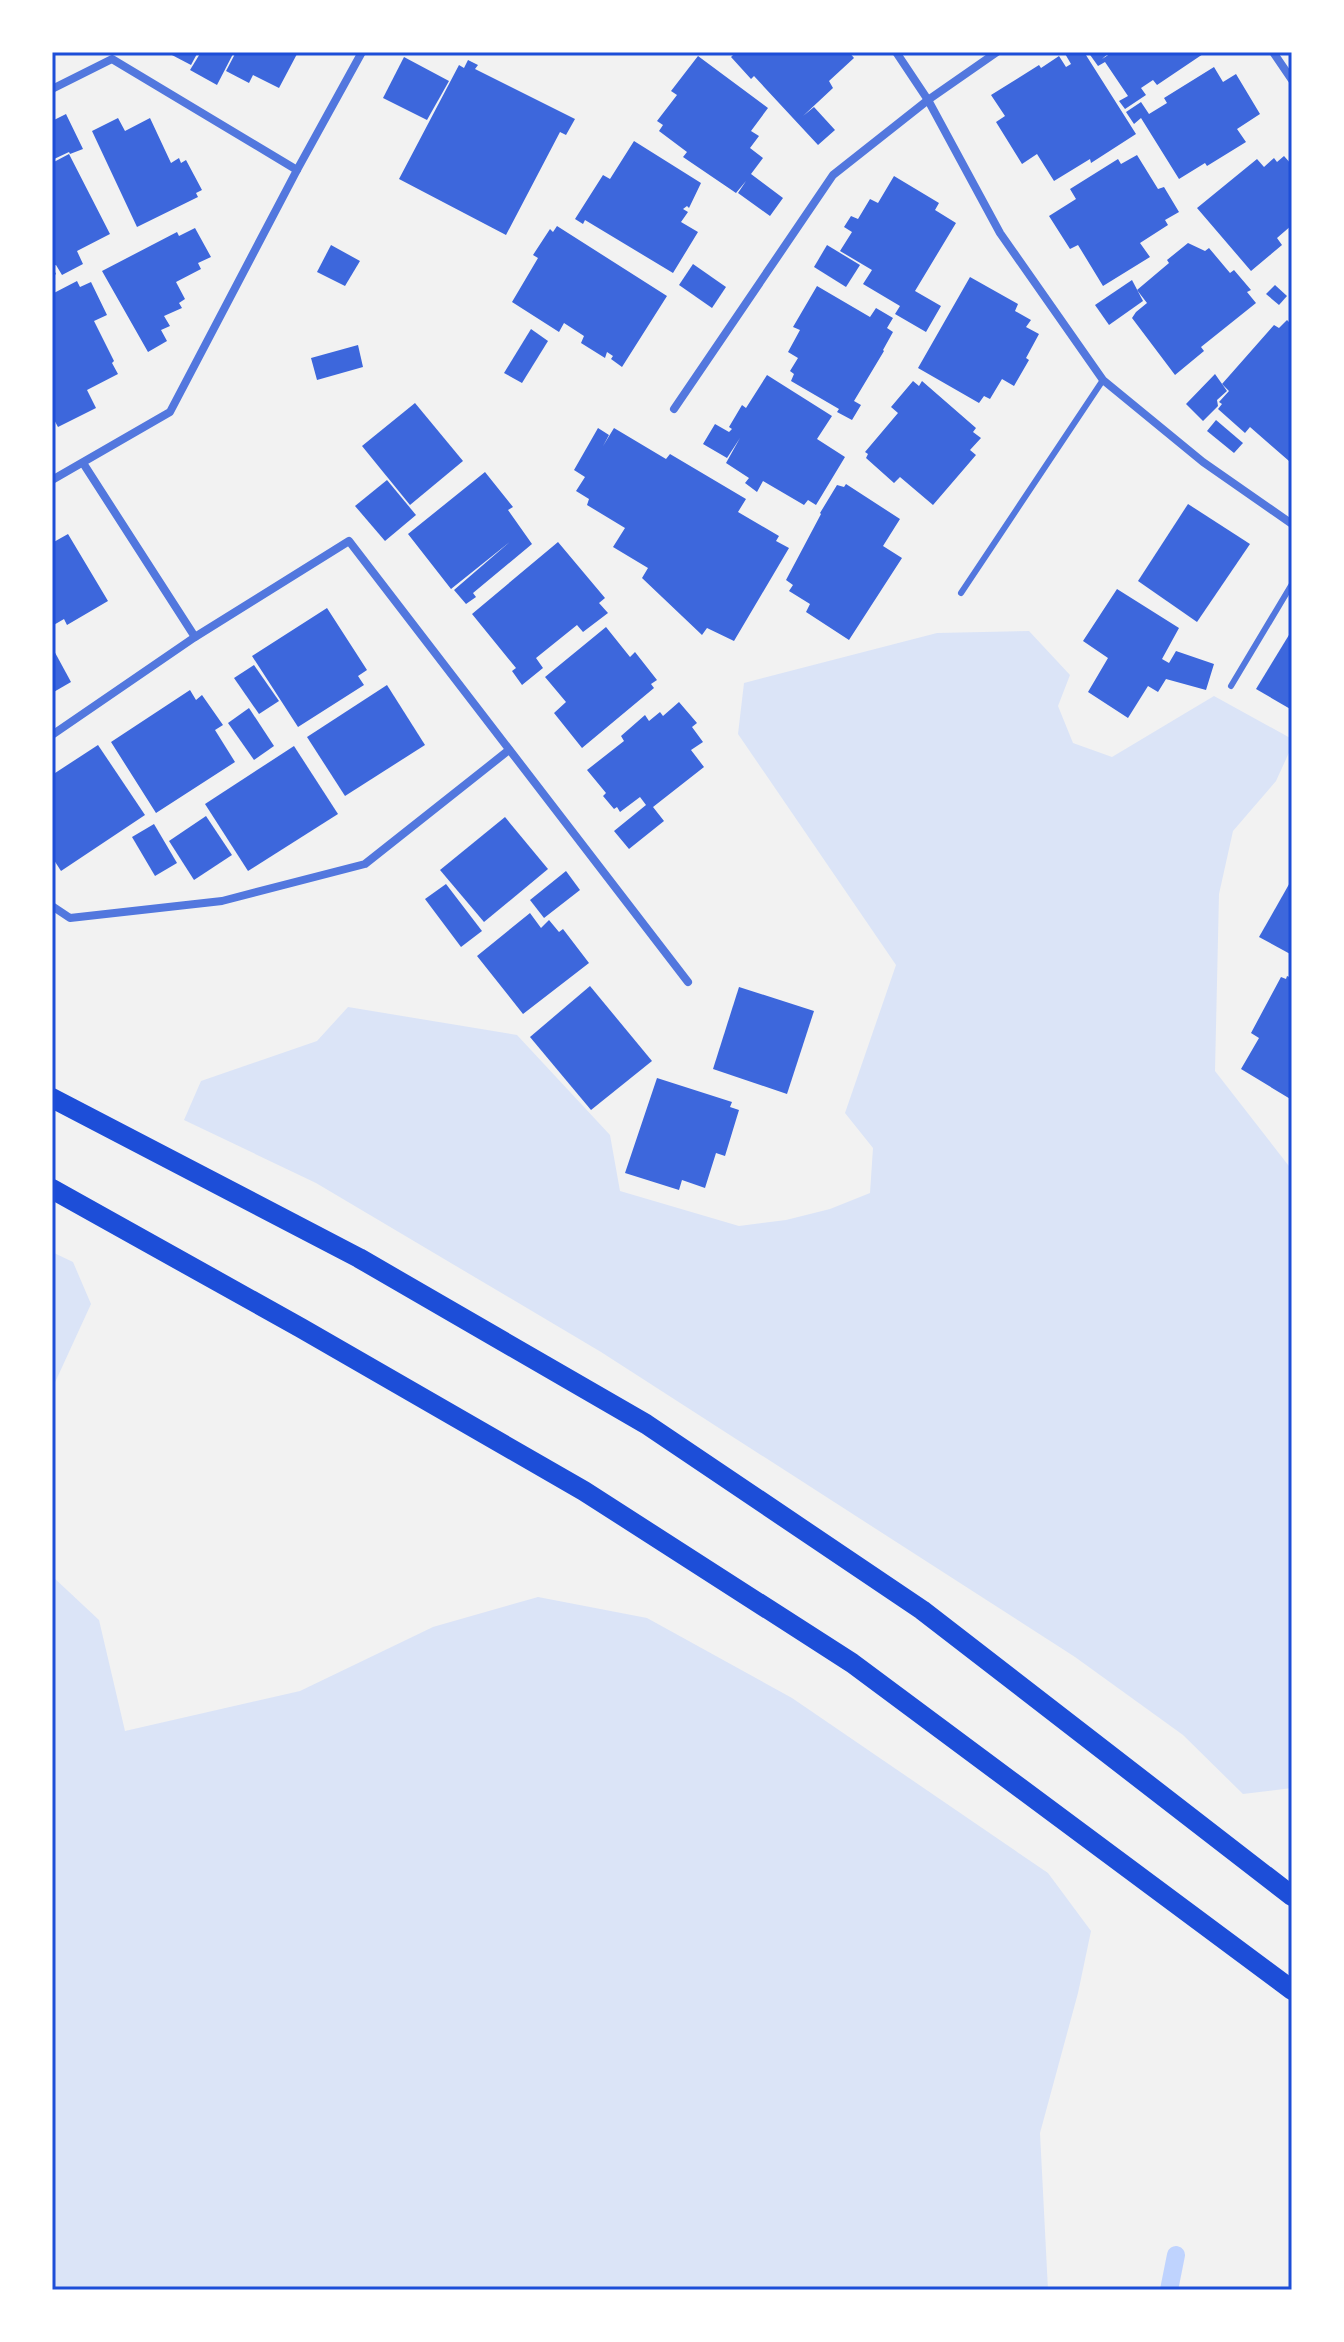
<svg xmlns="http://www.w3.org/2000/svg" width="1344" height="2342" viewBox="0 0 1344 2342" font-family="Spectral,serif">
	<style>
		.green { fill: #dbe4f7 }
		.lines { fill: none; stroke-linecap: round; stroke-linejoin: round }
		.stream { stroke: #bfd3fe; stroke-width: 18 }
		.building { fill: #3d67dc }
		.service { stroke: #5277de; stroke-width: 6 }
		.minor { stroke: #5277de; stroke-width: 8 }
		.primary { stroke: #1d4ed8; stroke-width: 20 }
		.neatline { fill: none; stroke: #1d4ed8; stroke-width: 3 }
	</style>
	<rect width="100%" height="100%" fill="#f2f2f2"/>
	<g class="green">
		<polygon points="1029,631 1070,675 1058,706 1073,743 1112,757 1214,696 1292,739 1292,746 1276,781 1233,831 1219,894 1215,1071 1292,1170 1292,1788 1243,1794 1183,1735 1075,1657 601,1352 316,1183 184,1120 201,1081 317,1041 348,1007 517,1035 610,1135 620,1191 739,1226 786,1220 830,1209 870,1193 873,1148 845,1113 896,965 738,734 744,683 937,633"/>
		<polygon points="52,1252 73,1262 91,1304 52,1389"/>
		<polygon points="52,1576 99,1620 125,1731 300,1691 433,1627 538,1597 647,1618 792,1698 1048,1873 1091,1931 1078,1993 1040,2133 1048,2290 52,2290"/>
	</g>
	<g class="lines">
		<polyline class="stream" points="1169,2290 1176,2255"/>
	</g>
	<g class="building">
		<polygon points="172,52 198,52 191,65 170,54"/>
		<polygon points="201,52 234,52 217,85 190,70"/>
		<polygon points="236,52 294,52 297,54 279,88 253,75 249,83 226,71"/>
		<polygon points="736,52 849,52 854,58 829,81 833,88 803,116 814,107 835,130 818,145 754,76 751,79 731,57"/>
		<polygon points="1064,52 1084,52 1136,134 1091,163 1090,159 1054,181 1037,154 1022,164 996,122 1005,116 991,95 1039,65 1041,68 1059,56 1066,67 1071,64"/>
		<polygon points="1088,52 1110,52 1102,59 1113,52 1206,52 1157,85 1153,80 1141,88 1146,95 1125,109 1119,101 1128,96 1105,62 1098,66"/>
		<polygon points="698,56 768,108 751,131 759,136 750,148 763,158 751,174 783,198 770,216 738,193 746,181 736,193 683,157 687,152 659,131 663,125 657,121 677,95 671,91"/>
		<polygon points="404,57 449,81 427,120 383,98"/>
		<polygon points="468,60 478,65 475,69 575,119 566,135 560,132 506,235 399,179 459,65 464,68"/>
		<polygon points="1214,67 1223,82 1236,74 1260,114 1237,129 1246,142 1207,166 1205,163 1179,179 1141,118 1134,124 1126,112 1141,102 1149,114 1167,103 1164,98"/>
		<polygon points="66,114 83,149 70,154 69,152 52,160 52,121"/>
		<polygon points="118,118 125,131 150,118 171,163 179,158 181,163 186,160 202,190 196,193 198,197 137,227 92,131"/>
		<polygon points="634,141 701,183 689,208 687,206 683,209 688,212 681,222 698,232 673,273 585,220 583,224 575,219 603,175 610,179"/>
		<polygon points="69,154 110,234 77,251 83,264 62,275 56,265 52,266 56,274 52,277 52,163"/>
		<polygon points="1137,155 1158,189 1164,187 1179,212 1165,220 1168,225 1140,243 1150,257 1103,286 1078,245 1070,249 1049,216 1076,199 1070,189 1118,159 1121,164"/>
		<polygon points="1284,156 1292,165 1292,225 1277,238 1282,245 1251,271 1197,208 1257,159 1264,167 1274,158 1277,162"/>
		<polygon points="894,176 939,203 935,210 956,223 915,291 941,306 926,332 895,314 900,306 863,284 872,270 840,251 852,232 844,227 851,216 858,219 870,199 878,203"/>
		<polygon points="557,226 667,296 622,367 611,359 613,356 607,352 605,358 581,343 584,336 564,323 559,332 512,302 538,258 533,255 550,229 553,232"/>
		<polygon points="195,228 211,257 198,263 201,269 176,282 185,299 179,303 182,308 164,316 170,326 161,330 167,341 148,352 102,271 177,232 179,236"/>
		<polygon points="1188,243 1205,251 1209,248 1230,273 1234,270 1251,290 1247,292 1256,303 1201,347 1204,351 1175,375 1132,318 1136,312 1147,303 1137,290 1169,263 1167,260"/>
		<polygon points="331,245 360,261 345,286 317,272"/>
		<polygon points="827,245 860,265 846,287 814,267"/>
		<polygon points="693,264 726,287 712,308 679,285"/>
		<polygon points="970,277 1018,304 1015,311 1031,320 1026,327 1039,334 1026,358 1029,360 1014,386 1002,379 990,399 984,396 979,403 918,368"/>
		<polygon points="1132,280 1143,301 1109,325 1095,305"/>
		<polygon points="77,281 80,287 91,282 107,315 94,321 114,361 112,363 118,374 87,390 96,408 58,427 52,416 52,294"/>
		<polygon points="1275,285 1287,296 1279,305 1266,294"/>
		<polygon points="817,286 870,317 876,308 893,318 887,328 893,332 883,350 884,351 854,401 861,405 852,420 837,412 839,409 791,381 794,374 790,371 798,358 788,352 800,330 793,327"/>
		<polygon points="1287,320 1292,325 1292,458 1289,461 1250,427 1245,433 1218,409 1222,404 1219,402 1229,391 1222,384 1274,325 1279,328"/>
		<polygon points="531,329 548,341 522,383 504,373"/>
		<polygon points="358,345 363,367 317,380 311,358"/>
		<polygon points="1215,374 1227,391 1217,400 1218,406 1203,421 1186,404"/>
		<polygon points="767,375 832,416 817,439 845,457 816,505 808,500 804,505 763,481 757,492 745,483 749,478 726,463 740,438 727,458 703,444 715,424 729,432 732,429 729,427 742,405 746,408"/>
		<polygon points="913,381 919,386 922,381 976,428 973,432 981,438 970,450 976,455 933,505 900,477 894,483 866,458 868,454 865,452 898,413 891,407"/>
		<polygon points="415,403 463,461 410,505 362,446"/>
		<polygon points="1216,420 1243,443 1234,453 1207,431"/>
		<polygon points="598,428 609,435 603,446 614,428 666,459 670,454 746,499 738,512 779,536 776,541 789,548 734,641 707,628 702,635 642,578 648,568 613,547 625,528 587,505 589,499 576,491 585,477 574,470"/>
		<polygon points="485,472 513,507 508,510 532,544 473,593 476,597 466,604 454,590 511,541 451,589 408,534"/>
		<polygon points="387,480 416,515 385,541 355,506"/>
		<polygon points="846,484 900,519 883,546 902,558 849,640 806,612 810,604 789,591 793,585 786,580 821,514 820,513 837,485 844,487"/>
		<polygon points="1188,504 1250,544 1197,622 1138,581"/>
		<polygon points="68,534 108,601 67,625 64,619 52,626 52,543"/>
		<polygon points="558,542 605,598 599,603 608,613 583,632 577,625 536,658 543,668 522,685 512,671 516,668 472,614"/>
		<polygon points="1117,589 1179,628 1162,659 1169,663 1176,651 1214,664 1206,690 1166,679 1158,692 1148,686 1128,718 1088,692 1108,658 1083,641"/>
		<polygon points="327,608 367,670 358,676 364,685 298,727 252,656"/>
		<polygon points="606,627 630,657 635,652 657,680 651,684 654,688 582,748 554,713 566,702 545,677"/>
		<polygon points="1292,630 1292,710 1256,689"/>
		<polygon points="52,647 71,682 52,693"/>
		<polygon points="254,665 279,701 259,714 234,678"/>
		<polygon points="387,685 425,745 345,796 307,737"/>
		<polygon points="190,690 196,700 202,695 223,725 215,730 235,762 156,813 111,742"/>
		<polygon points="679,702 697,723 692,727 703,742 691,750 704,767 653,807 664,821 629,849 614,831 646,805 640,797 620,812 617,807 614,809 603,796 606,793 587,770 624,741 621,736 645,715 649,721 660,712 663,716"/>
		<polygon points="249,708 274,746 254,760 228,723"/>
		<polygon points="98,745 145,815 61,871 52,857 52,775"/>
		<polygon points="294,746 338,814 248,871 205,804"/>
		<polygon points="206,816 232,855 194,880 169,841"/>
		<polygon points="505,817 548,869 484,922 440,870"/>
		<polygon points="154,824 177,863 155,876 132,837"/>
		<polygon points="566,871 580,890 544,918 530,900"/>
		<polygon points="1292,879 1292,955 1259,937"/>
		<polygon points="446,884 482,931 461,947 425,899"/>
		<polygon points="530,913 541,928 549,920 559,932 563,929 589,963 523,1014 477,956"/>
		<polygon points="1287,976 1292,978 1292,1100 1241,1069 1259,1038 1251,1033 1281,977 1286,979"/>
		<polygon points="590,986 652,1061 591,1110 530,1037"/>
		<polygon points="739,987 814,1011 787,1094 713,1069"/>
		<polygon points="657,1078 732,1102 730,1107 739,1110 725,1156 716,1153 705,1188 682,1180 679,1190 625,1173"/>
	</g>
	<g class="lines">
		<g class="service">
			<polyline points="961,593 1103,380"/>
			<polyline points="1231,686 1292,584"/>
		</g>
		<g class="minor">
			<polyline points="896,52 928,100 1000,233 1103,380 1203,462 1292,524"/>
			<polyline points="1273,52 1292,80"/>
			<polyline points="52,89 112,59 297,170"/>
			<polyline points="674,409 833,175 928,100 997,52"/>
			<polyline points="83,463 195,637"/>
			<polyline points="52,480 170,412 297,170 362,52"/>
			<polyline points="52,735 195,637 349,541 688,982"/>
			<polyline points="52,906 70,918 222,901 365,864 509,750"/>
		</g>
		<g class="primary">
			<polyline points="52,1098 359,1258 646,1424 922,1610 1292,1896"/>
			<polyline points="52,1189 301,1328 584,1491 852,1663 1292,1990"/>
		</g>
	</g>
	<rect width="1344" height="2342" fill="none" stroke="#ffffff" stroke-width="108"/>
	<rect x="54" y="54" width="1236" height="2234" class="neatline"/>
</svg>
